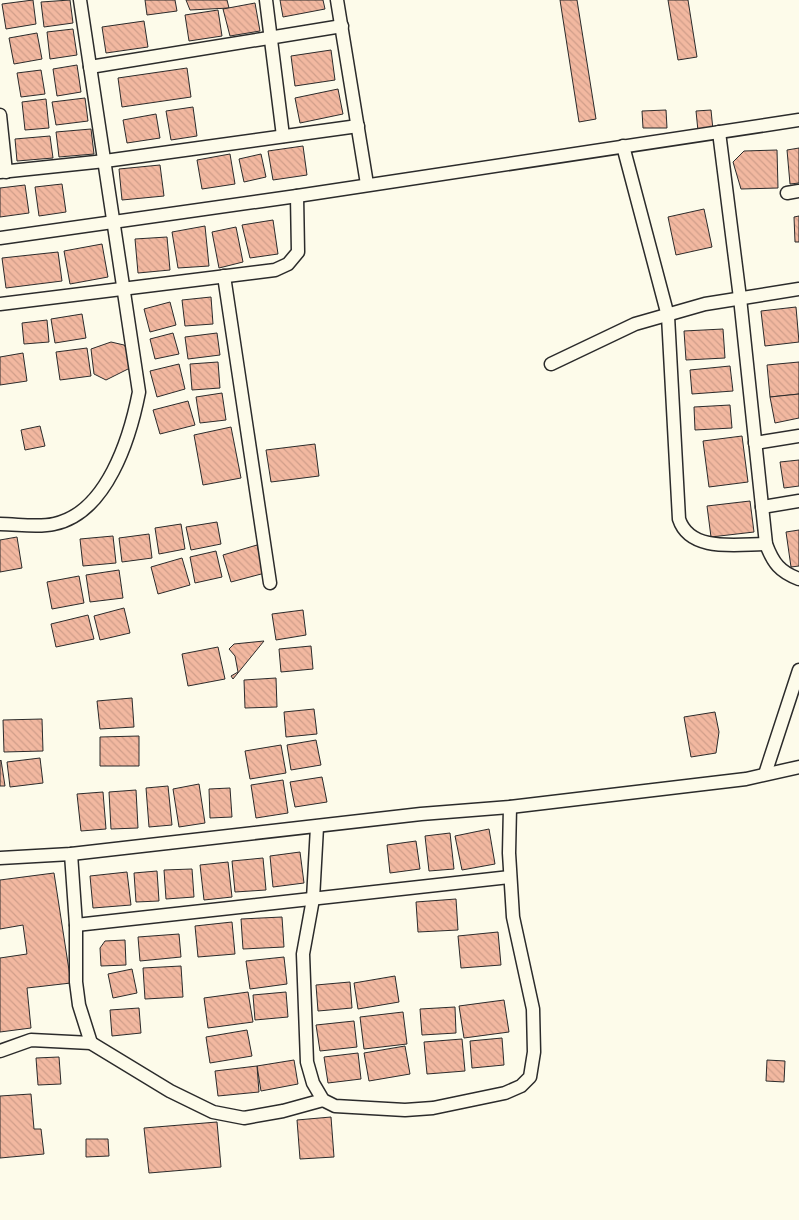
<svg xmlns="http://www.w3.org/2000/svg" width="799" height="1220" viewBox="0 0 799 1220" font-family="'Asap Condensed',sans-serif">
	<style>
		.building { fill: url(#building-back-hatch); stroke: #2b2b2b }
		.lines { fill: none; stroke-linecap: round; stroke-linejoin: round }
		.minor-casing { stroke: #2b2b2b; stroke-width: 15 }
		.minor { stroke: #fdfbea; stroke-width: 12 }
	</style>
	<defs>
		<pattern id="building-back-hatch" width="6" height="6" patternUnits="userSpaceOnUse" patternTransform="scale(1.25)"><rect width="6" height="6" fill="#f2b8a0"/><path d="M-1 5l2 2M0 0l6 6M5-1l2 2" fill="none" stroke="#d09e8a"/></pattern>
	</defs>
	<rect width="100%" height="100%" fill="#fdfbea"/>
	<g class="building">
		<polygon points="33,0 36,24 6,29 2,4"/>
		<polygon points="70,0 73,23 44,27 41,2"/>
		<polygon points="145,0 175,0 177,11 147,15"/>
		<polygon points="186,0 227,0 229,8 190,10"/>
		<polygon points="280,0 323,0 325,9 283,17"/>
		<polygon points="560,0 577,0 596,119 579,122"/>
		<polygon points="668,0 688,0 697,57 678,60"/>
		<polygon points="255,3 260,31 230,36 223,9"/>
		<polygon points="218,10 222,36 189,41 185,15"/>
		<polygon points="144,21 148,47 106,53 102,27"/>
		<polygon points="73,29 77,55 50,59 47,32"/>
		<polygon points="37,33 42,59 14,64 9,38"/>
		<polygon points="331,50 335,80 295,86 291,56"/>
		<polygon points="77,65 81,92 57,96 53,69"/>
		<polygon points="187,68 191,97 122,107 118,78"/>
		<polygon points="41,70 45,94 21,97 17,73"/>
		<polygon points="338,89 343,114 300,123 295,98"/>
		<polygon points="85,98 88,121 56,125 52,102"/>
		<polygon points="46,99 49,128 25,130 22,102"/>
		<polygon points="193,107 197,136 171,140 166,111"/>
		<polygon points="666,110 667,128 643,128 642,111"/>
		<polygon points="711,110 713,130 698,131 696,111"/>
		<polygon points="156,114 160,138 127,143 123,120"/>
		<polygon points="91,129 94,154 59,157 56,132"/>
		<polygon points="50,136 53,158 17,161 15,139"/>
		<polygon points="303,146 307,175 273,180 268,151"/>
		<polygon points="799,148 799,183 790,184 787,150"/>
		<polygon points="777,150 778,188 741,189 733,162 744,151"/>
		<polygon points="230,154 235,184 202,189 197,160"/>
		<polygon points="261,154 266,177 244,182 239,159"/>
		<polygon points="160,165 164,196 122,200 119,169"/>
		<polygon points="62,184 66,212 39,216 35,187"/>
		<polygon points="25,185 29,213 0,217 0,188"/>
		<polygon points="704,209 712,247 676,255 668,217"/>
		<polygon points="799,216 799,242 795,242 794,217"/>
		<polygon points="273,220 278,254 250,258 242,225"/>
		<polygon points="205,226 209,266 178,268 172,232"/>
		<polygon points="236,227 243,262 219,268 212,232"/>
		<polygon points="167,237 170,270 138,273 135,239"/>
		<polygon points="102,244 108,277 70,284 64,251"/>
		<polygon points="58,252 62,281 6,288 2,258"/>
		<polygon points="211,297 213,324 185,326 182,300"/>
		<polygon points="170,302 176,325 150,332 144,309"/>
		<polygon points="796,307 799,342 765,346 761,311"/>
		<polygon points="82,314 86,338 55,343 51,319"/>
		<polygon points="47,320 49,342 24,344 22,323"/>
		<polygon points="723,329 725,358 686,360 684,331"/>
		<polygon points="173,333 179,354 155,359 150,339"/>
		<polygon points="217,333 220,355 188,359 185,337"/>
		<polygon points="111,342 124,345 138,364 106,380 94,374 91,349"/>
		<polygon points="87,348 91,376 60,380 56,352"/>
		<polygon points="23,353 27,381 0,385 0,357"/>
		<polygon points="218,362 220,388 192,390 190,364"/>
		<polygon points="799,362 799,394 770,397 767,365"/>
		<polygon points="179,364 185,389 157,397 150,371"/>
		<polygon points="730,366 733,391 692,394 690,370"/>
		<polygon points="222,393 226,420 200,423 196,397"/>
		<polygon points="799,394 799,418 775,423 770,397"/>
		<polygon points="188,401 195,425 160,434 153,410"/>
		<polygon points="730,405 732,428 695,430 694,407"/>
		<polygon points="40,426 45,446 25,450 21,430"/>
		<polygon points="231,427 241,478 203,485 194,435"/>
		<polygon points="742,436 748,482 709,487 703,441"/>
		<polygon points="315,444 319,476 271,482 266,450"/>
		<polygon points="799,460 799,486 784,488 780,462"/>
		<polygon points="750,501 754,532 711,537 707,506"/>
		<polygon points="217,522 221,544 191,550 186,527"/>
		<polygon points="181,524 185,549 159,554 155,528"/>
		<polygon points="799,530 799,566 791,567 786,532"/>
		<polygon points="149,534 152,558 122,562 119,538"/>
		<polygon points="113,536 116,563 83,566 80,539"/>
		<polygon points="17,537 22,568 0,572 0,540"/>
		<polygon points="257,545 265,573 231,582 223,555"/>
		<polygon points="216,551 222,577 195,583 190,557"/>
		<polygon points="182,558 190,585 158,594 151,567"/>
		<polygon points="119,570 123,598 90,602 86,575"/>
		<polygon points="79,576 84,603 52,609 47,582"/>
		<polygon points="124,608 130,633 100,640 94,616"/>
		<polygon points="303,610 306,635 276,640 272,614"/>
		<polygon points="88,615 94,639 56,647 51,624"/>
		<polygon points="264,641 233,679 231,676 238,672 235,656 229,649 234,644"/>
		<polygon points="311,646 313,669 281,672 279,649"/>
		<polygon points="218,647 225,679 188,686 182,654"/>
		<polygon points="276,678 277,707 245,708 244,680"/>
		<polygon points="132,698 134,727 100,729 97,701"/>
		<polygon points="314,709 317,734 286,737 284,712"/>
		<polygon points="715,712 719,732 716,753 691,757 684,717"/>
		<polygon points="42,719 43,751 4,752 3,720"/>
		<polygon points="139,736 139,766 100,766 100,737"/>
		<polygon points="316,740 321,765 291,770 287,745"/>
		<polygon points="281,745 286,773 250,779 245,751"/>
		<polygon points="40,758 43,783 10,787 7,762"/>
		<polygon points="1,760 5,786 0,786 0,761"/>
		<polygon points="322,777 327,802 295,807 290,782"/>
		<polygon points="283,780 288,813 256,818 251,785"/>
		<polygon points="199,784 205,823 179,827 173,789"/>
		<polygon points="168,786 172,825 149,827 146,788"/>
		<polygon points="230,788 232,817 210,818 209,789"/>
		<polygon points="136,790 138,828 111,829 109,792"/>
		<polygon points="103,792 106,829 81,831 77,794"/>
		<polygon points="489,829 495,864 462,870 455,836"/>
		<polygon points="450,833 454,869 429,871 425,836"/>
		<polygon points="416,841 420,869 390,873 387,845"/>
		<polygon points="300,852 304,883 273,887 270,856"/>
		<polygon points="263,858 266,890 235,892 232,861"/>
		<polygon points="228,862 232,897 204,900 200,865"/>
		<polygon points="192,869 194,897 166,899 164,870"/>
		<polygon points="157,871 159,901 136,902 134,873"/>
		<polygon points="127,872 131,905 93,908 90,876"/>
		<polygon points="54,873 71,983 27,988 31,1028 0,1032 0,958 27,954 23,925 0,929 0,880"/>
		<polygon points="456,899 458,930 418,932 416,902"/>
		<polygon points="282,917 284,947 243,949 241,919"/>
		<polygon points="232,922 235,954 198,957 195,926"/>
		<polygon points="498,932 501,965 461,968 458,936"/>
		<polygon points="179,934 181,957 140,961 138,937"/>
		<polygon points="125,940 126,965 101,966 100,948 105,941"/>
		<polygon points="284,957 287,984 250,989 246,961"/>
		<polygon points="181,966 183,997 145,999 143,968"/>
		<polygon points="132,969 137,993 113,998 108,974"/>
		<polygon points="395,976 399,1002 358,1009 354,983"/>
		<polygon points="350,982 352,1008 318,1011 316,985"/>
		<polygon points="248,992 253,1022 208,1028 204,998"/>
		<polygon points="286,992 288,1017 255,1020 253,995"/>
		<polygon points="504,1000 509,1032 464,1038 459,1006"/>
		<polygon points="455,1007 456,1033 422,1035 420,1009"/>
		<polygon points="139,1008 141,1033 112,1036 110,1010"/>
		<polygon points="403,1012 407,1044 364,1049 360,1017"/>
		<polygon points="354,1021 357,1047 320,1051 316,1025"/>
		<polygon points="247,1030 252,1056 210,1063 206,1037"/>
		<polygon points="502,1038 504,1065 472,1068 470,1041"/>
		<polygon points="462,1039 465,1071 427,1074 424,1042"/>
		<polygon points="405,1046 410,1074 369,1081 364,1053"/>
		<polygon points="358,1053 361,1079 328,1083 324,1057"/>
		<polygon points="59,1057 61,1084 38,1085 36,1058"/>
		<polygon points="294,1060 298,1084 261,1091 257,1066"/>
		<polygon points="767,1060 785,1061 784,1082 766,1081"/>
		<polygon points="257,1066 259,1092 218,1096 215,1071"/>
		<polygon points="31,1094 34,1129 41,1129 44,1154 0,1158 0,1096"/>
		<polygon points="331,1117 334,1157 300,1159 297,1120"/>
		<polygon points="217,1122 221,1167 149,1173 144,1128"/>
		<polygon points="86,1139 108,1139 109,1156 86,1157"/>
	</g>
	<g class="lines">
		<g class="minor-casing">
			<g id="minor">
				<polyline points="266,0 283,136"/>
				<polyline points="337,0 367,184"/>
				<polyline points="90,67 342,26"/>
				<polyline points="0,115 6,172"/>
				<path d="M719 132 740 298 766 544C773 563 780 572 799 579"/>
				<path d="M623 146 668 316 679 519C690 553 738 544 766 544"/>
				<polyline points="0,172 105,161 358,126"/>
				<polyline points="787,193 799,191"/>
				<polyline points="0,238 297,196 799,120"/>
				<polyline points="224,276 270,583"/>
				<polyline points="0,304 275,270 288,264 298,252 297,196"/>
				<polyline points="551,364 635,324 705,304 799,289"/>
				<polyline points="755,443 799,436"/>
				<polyline points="762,507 799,501"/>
				<path d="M0 524C17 524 38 528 54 524 107 513 130 438 139 392L80 0"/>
				<polyline points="765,774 799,670"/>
				<polyline points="317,827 313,899 303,954 307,1062 313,1083 323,1100 335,1106 405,1110 433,1108 505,1093 521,1086 530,1077 534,1052 533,1009 513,917 509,853 510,807"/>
				<polyline points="71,854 76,925 76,982 79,1005 91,1043"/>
				<polyline points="0,858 71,854 421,814 510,807 746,779 799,767"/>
				<polyline points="76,925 510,877"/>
				<polyline points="0,1051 31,1040 91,1043 170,1091 213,1112 244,1118 283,1111 323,1100"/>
			</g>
		</g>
		<use href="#minor" class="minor"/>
	</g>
</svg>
